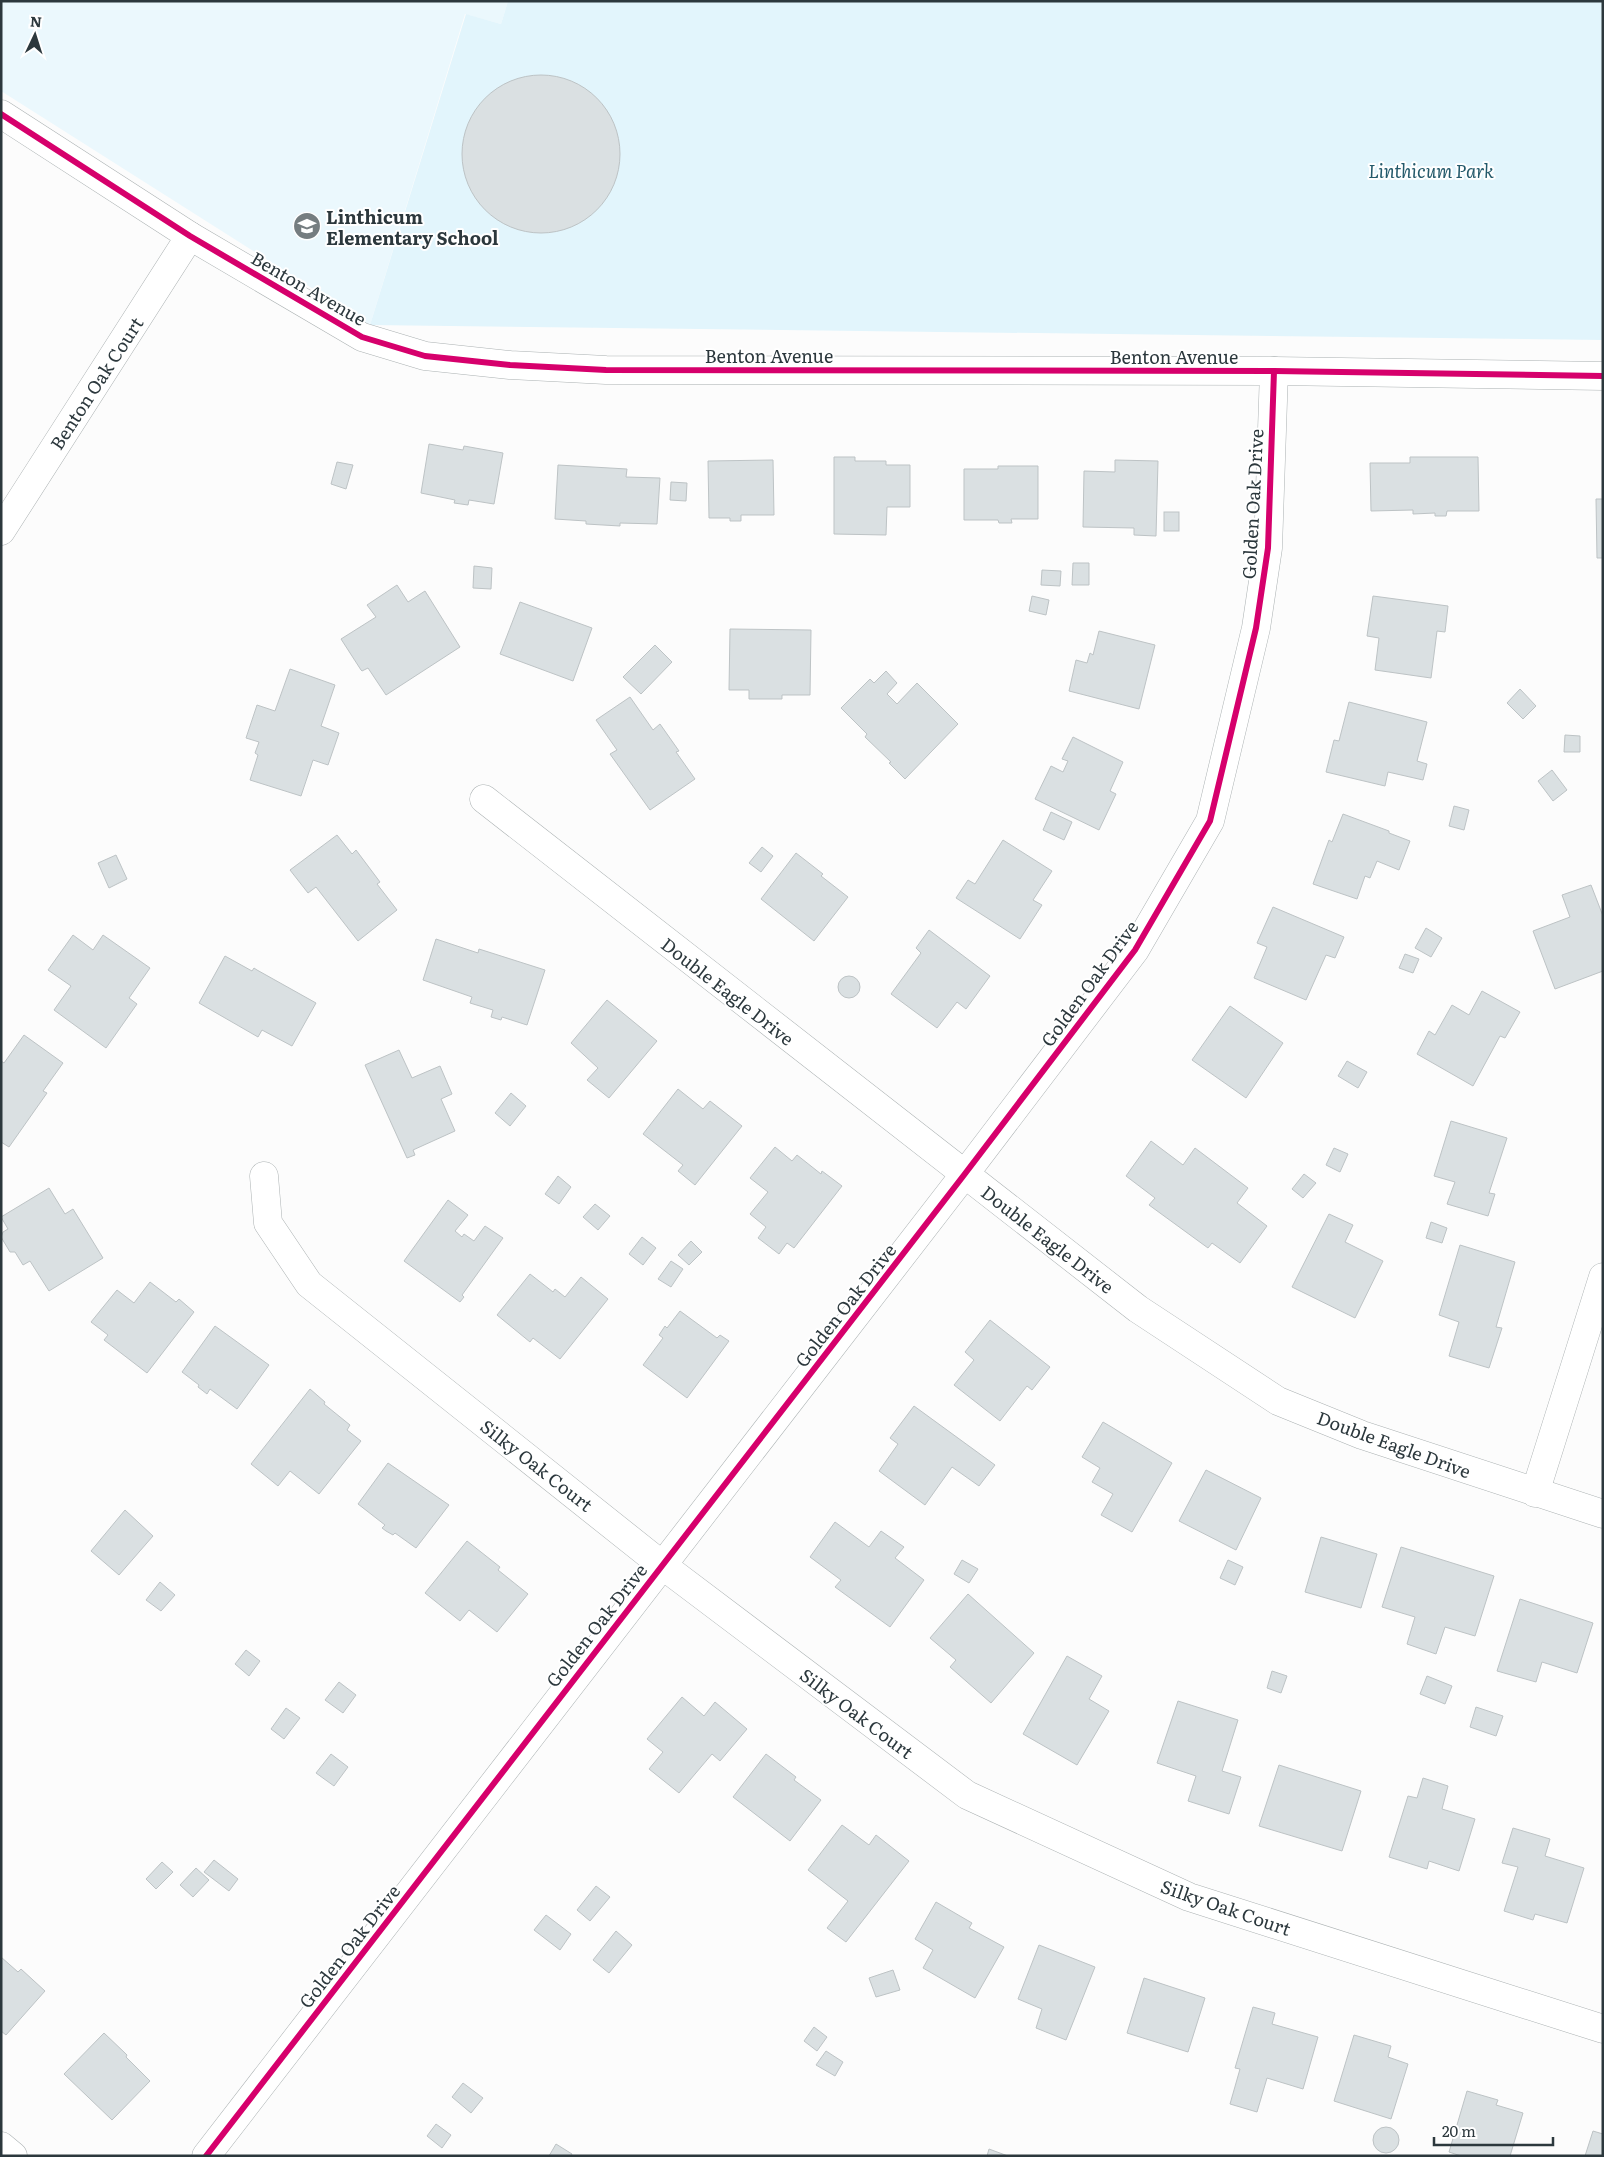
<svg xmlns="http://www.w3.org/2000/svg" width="1604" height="2157" viewBox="0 0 1604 2157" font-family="Literata,serif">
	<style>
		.built { fill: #ebf8fd }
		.green { fill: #e2f5fc }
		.building { fill: #dae0e2; stroke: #bdc3c5 }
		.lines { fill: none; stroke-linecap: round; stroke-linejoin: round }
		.street-casing { stroke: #acb2b3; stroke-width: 29 }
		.street { stroke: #fff; stroke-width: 28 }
		.cycleway-casing { stroke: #fff; stroke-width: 9 }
		.cycleway { stroke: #d6006c; stroke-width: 6 }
		.labels { text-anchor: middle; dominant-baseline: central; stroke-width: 4; stroke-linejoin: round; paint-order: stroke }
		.park-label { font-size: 18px; font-style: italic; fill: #245a6b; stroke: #fff }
		.poi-label { font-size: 18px; font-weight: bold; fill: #2c383d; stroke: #fff; text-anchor: start }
		.street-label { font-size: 18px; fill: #2c383d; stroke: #fff }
	</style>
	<rect width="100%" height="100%" fill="#fcfcfc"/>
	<polygon class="built" points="508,1 501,24 465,14 370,325 1,91 2,1"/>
	<polygon class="green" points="508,1 1603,1 1603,340 370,325 466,14 501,24"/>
	<g class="building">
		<circle cx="541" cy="154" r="79"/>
		<polygon points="429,444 463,450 464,446 503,453 494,504 469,500 468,505 454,503 455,500 421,493"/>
		<polygon points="834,457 855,457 855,461 886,461 886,465 910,465 910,507 887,507 886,535 834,534"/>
		<polygon points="1410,457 1478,457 1479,511 1447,511 1446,516 1435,516 1435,513 1413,514 1413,510 1371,511 1370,463 1410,463"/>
		<polygon points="773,460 774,515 741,515 741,521 730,521 730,518 709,518 708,461"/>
		<polygon points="1115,460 1158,461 1156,536 1134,535 1134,528 1083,527 1084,471 1115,472"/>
		<polygon points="337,462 353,465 346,489 331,484"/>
		<polygon points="558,465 627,469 626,477 660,478 657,524 620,523 620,526 586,524 586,521 555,519"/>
		<polygon points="998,466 1038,466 1038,519 1011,519 1012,523 999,523 998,520 964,520 964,469 998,469"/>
		<polygon points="671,482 687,483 686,501 670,500"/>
		<polygon points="1596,499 1603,499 1603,558 1597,558"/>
		<rect x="1164" y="512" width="15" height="19"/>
		<polygon points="1073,563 1089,563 1089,585 1072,585"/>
		<polygon points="474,566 492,568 491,589 473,588"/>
		<polygon points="1042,570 1061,571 1060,586 1041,585"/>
		<polygon points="397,585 408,602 425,591 460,647 386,695 368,668 362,671 361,670 341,639 376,617 367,605"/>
		<polygon points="1032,596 1049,600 1046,615 1029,611"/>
		<polygon points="1373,596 1448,606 1445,632 1437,631 1431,678 1375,670 1379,638 1367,636"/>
		<polygon points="520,602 592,628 573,681 500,654"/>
		<polygon points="730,629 811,630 810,695 782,695 782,699 749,699 749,690 729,690"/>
		<polygon points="1099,631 1155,645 1139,709 1069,691 1076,660 1087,663 1090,653 1093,655"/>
		<polygon points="655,645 672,662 641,694 623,677"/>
		<polygon points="290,669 335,685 321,726 339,733 328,765 313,760 301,796 250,780 258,755 255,753 259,742 246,738 257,705 275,711"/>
		<polygon points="886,671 897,683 887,694 897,704 917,683 958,724 905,779 889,763 891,762 865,737 867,734 841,708 870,679 874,683"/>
		<polygon points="1520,689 1536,706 1523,719 1507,703"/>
		<polygon points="630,697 653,730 660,724 679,751 676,752 695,779 650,810 610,754 617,750 596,720"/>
		<polygon points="1349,702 1427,722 1417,761 1427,764 1423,780 1388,772 1385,786 1326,772 1334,740 1339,741"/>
		<polygon points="1565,735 1580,736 1580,752 1564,752"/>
		<polygon points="1073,737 1123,762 1110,791 1116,794 1099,830 1035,799 1051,766 1063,772 1068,761 1062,759"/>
		<polygon points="1552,770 1567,790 1553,801 1538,781"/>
		<polygon points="1454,806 1469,810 1464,830 1449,826"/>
		<polygon points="1051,812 1072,822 1064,840 1043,830"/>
		<polygon points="1343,814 1389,831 1389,833 1410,841 1399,870 1377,861 1370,878 1365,876 1357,899 1313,884 1329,840 1332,842"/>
		<polygon points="337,835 352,854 356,850 380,882 377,884 397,910 358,941 316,887 308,893 290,870"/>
		<polygon points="1003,840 1052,871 1033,900 1042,905 1020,939 956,898 968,880 975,884"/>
		<polygon points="762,847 773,856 761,872 749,863"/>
		<polygon points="796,853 823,874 821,876 848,897 814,941 761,899"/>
		<polygon points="116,855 127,879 109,888 98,863"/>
		<polygon points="1591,885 1603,916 1603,971 1555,989 1533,931 1570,917 1562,895"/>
		<polygon points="1273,907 1344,937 1335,958 1326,955 1306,1000 1254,978 1267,947 1257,943"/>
		<polygon points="1426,928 1442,938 1431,957 1415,948"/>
		<polygon points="929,930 990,976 966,1009 957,1002 937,1028 891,994 921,953 916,948"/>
		<polygon points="73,935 93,950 103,935 150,968 129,998 137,1004 106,1048 54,1010 71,986 48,970"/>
		<polygon points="436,939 478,953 479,949 545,970 527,1025 502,1017 501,1020 491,1017 493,1010 470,1003 472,997 423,980"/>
		<polygon points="1405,954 1419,959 1413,973 1399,968"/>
		<polygon points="225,956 252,971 254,968 257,970 316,1003 292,1046 262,1030 258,1037 199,1003"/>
		<circle cx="849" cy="987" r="11"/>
		<polygon points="1482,991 1520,1012 1505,1038 1500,1036 1473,1086 1417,1054 1429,1031 1435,1035 1452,1005 1469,1015"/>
		<polygon points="607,1000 657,1041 609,1098 587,1080 598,1068 571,1043"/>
		<polygon points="1230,1006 1283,1043 1246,1098 1192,1060"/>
		<polygon points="24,1035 63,1063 43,1091 47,1093 9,1147 1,1142 1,1061 4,1063"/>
		<polygon points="399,1050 412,1078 440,1066 452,1094 441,1099 455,1131 413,1150 415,1155 407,1158 365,1065"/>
		<polygon points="1347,1061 1367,1072 1358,1088 1338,1076"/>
		<polygon points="678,1089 703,1109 710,1101 742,1126 695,1185 678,1171 683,1165 643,1134"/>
		<polygon points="511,1093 526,1106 510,1126 495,1113"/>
		<polygon points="1451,1121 1507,1138 1489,1193 1495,1194 1488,1216 1447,1204 1455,1182 1434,1176"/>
		<polygon points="1151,1141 1183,1165 1195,1148 1248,1188 1237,1203 1267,1226 1240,1263 1212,1243 1208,1248 1149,1205 1155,1198 1126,1176"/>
		<polygon points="775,1147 792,1161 797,1155 821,1174 822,1171 842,1186 794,1248 787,1243 779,1254 758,1238 766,1227 750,1214 768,1192 750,1178"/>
		<polygon points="1334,1148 1348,1154 1340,1172 1326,1165"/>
		<polygon points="1304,1174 1316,1183 1303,1198 1292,1189"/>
		<polygon points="558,1176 571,1187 559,1204 545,1194"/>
		<polygon points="49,1188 65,1214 73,1209 103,1258 49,1291 30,1261 23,1265 15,1252 10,1252 1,1237 3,1232 8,1229 1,1217"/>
		<polygon points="448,1200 468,1215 455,1231 462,1237 464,1234 474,1241 485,1226 503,1238 462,1295 464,1297 460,1302 404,1261"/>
		<polygon points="595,1204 610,1216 598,1230 583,1217"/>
		<polygon points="1329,1214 1353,1225 1345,1242 1383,1261 1355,1318 1292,1287"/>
		<polygon points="1431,1222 1447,1228 1442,1243 1426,1238"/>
		<polygon points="642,1237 656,1248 643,1265 629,1254"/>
		<polygon points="691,1241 702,1252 689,1265 678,1255"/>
		<polygon points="1460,1245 1515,1262 1496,1327 1502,1328 1489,1368 1449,1356 1459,1322 1439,1315"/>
		<polygon points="671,1261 683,1269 671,1287 658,1279"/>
		<polygon points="530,1274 553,1292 555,1289 565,1297 581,1277 608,1299 560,1359 533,1338 530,1342 497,1315"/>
		<polygon points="150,1282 176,1302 179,1299 194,1312 147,1373 104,1340 108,1335 91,1322 117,1290 134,1303"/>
		<polygon points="680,1311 717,1338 720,1335 729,1341 687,1398 643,1365 663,1338 659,1335 665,1326 667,1328"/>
		<polygon points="990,1320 1050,1367 1032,1390 1027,1386 1000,1421 954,1385 974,1360 965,1352"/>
		<polygon points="215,1326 269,1365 237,1409 210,1389 207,1394 198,1387 199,1385 182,1372"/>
		<polygon points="310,1389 325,1402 324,1404 350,1425 347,1430 361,1441 319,1494 290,1471 278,1486 251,1464"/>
		<polygon points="914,1406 995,1465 979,1486 952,1467 925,1505 879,1471 898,1444 890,1438"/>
		<polygon points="1103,1422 1172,1463 1132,1532 1101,1515 1113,1494 1092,1482 1100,1468 1082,1457"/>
		<polygon points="388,1463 449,1505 416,1548 395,1533 393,1535 386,1531 382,1528 385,1525 358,1504"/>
		<polygon points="1206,1470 1261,1498 1236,1550 1179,1521"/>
		<polygon points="125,1510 153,1536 119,1575 91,1551"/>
		<polygon points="835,1522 869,1547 881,1531 904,1547 895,1558 924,1580 890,1627 835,1587 841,1580 810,1557"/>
		<polygon points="1321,1537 1377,1554 1361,1608 1305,1592"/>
		<polygon points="467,1541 500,1567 498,1570 528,1594 497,1632 469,1610 460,1621 425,1593"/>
		<polygon points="1401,1547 1494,1576 1475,1636 1445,1627 1436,1654 1407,1644 1415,1617 1382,1607"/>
		<polygon points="962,1560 978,1569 969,1583 954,1574"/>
		<polygon points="1228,1560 1243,1567 1235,1585 1220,1578"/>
		<polygon points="160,1582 175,1595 161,1611 146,1600"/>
		<polygon points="968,1594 1034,1653 991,1703 950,1667 956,1660 930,1638"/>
		<polygon points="1520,1599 1593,1623 1577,1673 1542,1662 1536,1682 1497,1671"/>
		<polygon points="246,1650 260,1661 249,1676 235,1664"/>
		<polygon points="1067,1656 1102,1676 1089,1699 1109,1711 1077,1765 1023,1734"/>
		<polygon points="1272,1671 1287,1676 1281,1693 1267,1688"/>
		<polygon points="1427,1676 1452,1686 1445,1704 1420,1694"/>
		<polygon points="339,1682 356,1695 343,1713 325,1700"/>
		<polygon points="682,1697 704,1716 715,1702 747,1729 720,1761 712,1754 679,1793 649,1769 663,1752 647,1739"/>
		<polygon points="1178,1701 1238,1720 1222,1771 1241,1777 1229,1814 1188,1801 1196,1776 1157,1763"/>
		<polygon points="1476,1707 1503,1716 1496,1736 1470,1727"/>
		<polygon points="286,1708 300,1718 284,1739 271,1729"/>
		<polygon points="331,1754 348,1767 334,1786 316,1773"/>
		<polygon points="766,1754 796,1777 794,1780 821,1800 790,1841 733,1797"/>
		<polygon points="1279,1765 1361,1791 1342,1851 1259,1826"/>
		<polygon points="1423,1778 1448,1786 1442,1809 1475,1819 1459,1871 1429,1861 1427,1869 1389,1857 1408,1796 1417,1798"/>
		<polygon points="842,1825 869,1845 876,1835 909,1861 846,1942 827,1928 848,1901 808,1870"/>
		<polygon points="1513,1828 1550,1839 1545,1856 1584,1868 1567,1923 1535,1914 1533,1920 1504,1911 1518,1867 1502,1863"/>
		<polygon points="214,1860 238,1879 229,1891 204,1872"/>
		<polygon points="162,1862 173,1872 156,1889 146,1879"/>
		<polygon points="196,1868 209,1880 193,1897 180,1885"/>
		<polygon points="596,1886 610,1897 590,1921 577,1910"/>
		<polygon points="936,1902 972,1923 969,1928 1004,1947 975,1998 923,1968 933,1950 915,1939"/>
		<polygon points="546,1915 571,1934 560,1950 534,1930"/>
		<polygon points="616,1931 632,1945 609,1973 593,1960"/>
		<polygon points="1039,1945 1095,1967 1066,2040 1036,2028 1042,2009 1018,1999"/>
		<polygon points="1,1957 18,1972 21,1969 45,1991 6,2035 1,2031"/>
		<polygon points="893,1970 900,1990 876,1997 869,1978"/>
		<polygon points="1144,1978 1205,1998 1188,2052 1127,2033"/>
		<polygon points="1253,2007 1275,2013 1272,2024 1318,2037 1303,2089 1267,2078 1257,2112 1230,2104 1240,2069 1235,2068"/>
		<polygon points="814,2027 827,2037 817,2051 804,2041"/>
		<polygon points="104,2033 125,2053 127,2055 126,2057 150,2081 112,2120 64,2074"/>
		<polygon points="1354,2035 1391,2046 1388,2057 1408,2064 1391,2119 1334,2101"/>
		<polygon points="826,2051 843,2062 835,2076 816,2065"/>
		<polygon points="463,2083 483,2098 471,2113 452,2097"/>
		<polygon points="1467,2091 1498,2100 1496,2105 1523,2113 1510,2156 1461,2156 1449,2152"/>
		<polygon points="436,2124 451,2135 442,2148 427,2136"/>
		<circle cx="1386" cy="2140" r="13"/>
		<polygon points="1593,2131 1603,2134 1603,2156 1585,2156"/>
		<polygon points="556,2144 572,2154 571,2156 549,2156"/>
		<polygon points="989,2149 1008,2156 987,2156"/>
	</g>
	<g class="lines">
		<g class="street-casing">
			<g id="street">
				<polyline points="1,114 190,236 362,337 425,356 510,365 606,370 1274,371 1603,376"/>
				<polyline points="1,531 190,236"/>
				<polyline points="484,799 1138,1309 1278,1401 1362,1435 1603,1514"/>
				<polyline points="264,1176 268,1223 309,1284 662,1565 967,1795 1189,1897 1603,2029"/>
				<polyline points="1535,1493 1603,1277"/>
				<polyline points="1,2146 13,2156"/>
				<polyline points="206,2156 964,1175 1135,950 1210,821 1256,628 1268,548 1274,371"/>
			</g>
		</g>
		<use href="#street" class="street"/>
		<g class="cycleway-casing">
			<g id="cycleway">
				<polyline points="1,114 190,236 362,337 425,356 510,365 606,370 1274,371 1603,376"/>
				<polyline points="206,2156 964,1175 1135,950 1210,821 1256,628 1268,548 1274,371"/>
			</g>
		</g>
		<use href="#cycleway" class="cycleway"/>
	</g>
	<defs>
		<g id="school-disc" transform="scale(1.4375)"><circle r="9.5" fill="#757d80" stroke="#fff"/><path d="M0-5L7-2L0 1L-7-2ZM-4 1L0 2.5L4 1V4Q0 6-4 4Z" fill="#fff"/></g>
	</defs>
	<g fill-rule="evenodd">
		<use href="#school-disc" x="307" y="226"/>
	</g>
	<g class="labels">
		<g class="park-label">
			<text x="1431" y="170">Linthicum Park</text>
		</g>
		<g class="poi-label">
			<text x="326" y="216">Linthicum<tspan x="326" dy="21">Elementary School</tspan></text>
		</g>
		<g class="street-label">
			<text transform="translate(309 288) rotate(30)">Benton Avenue</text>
			<text x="769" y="355">Benton Avenue</text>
			<text x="1174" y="356">Benton Avenue</text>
			<text transform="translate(96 383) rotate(-57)">Benton Oak Court</text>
			<text transform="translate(1252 504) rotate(-87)">Golden Oak Drive</text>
			<text transform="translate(1089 983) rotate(-54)">Golden Oak Drive</text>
			<text transform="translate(728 991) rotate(38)">Double Eagle Drive</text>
			<text transform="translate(1048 1239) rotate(38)">Double Eagle Drive</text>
			<text transform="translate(845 1305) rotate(-52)">Golden Oak Drive</text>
			<text transform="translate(1394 1444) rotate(20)">Double Eagle Drive</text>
			<text transform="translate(537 1465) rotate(38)">Silky Oak Court</text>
			<text transform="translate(596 1625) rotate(-52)">Golden Oak Drive</text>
			<text transform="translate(857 1713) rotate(37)">Silky Oak Court</text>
			<text transform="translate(1226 1907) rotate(19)">Silky Oak Court</text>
			<text transform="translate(349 1946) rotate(-52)">Golden Oak Drive</text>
		</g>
	</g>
	<rect width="1604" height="2157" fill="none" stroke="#2c383d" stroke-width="5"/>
	<g transform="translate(35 35) rotate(4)" stroke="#ffffff" stroke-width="4" paint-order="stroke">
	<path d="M0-4L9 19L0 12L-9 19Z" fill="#2c383d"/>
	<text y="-8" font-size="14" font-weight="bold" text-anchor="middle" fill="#2c383d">N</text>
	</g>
	<path d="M1434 2137v8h119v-8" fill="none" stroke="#2c383d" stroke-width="2.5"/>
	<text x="1442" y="2137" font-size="15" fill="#2c383d" stroke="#ffffff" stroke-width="4" paint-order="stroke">20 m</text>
</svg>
